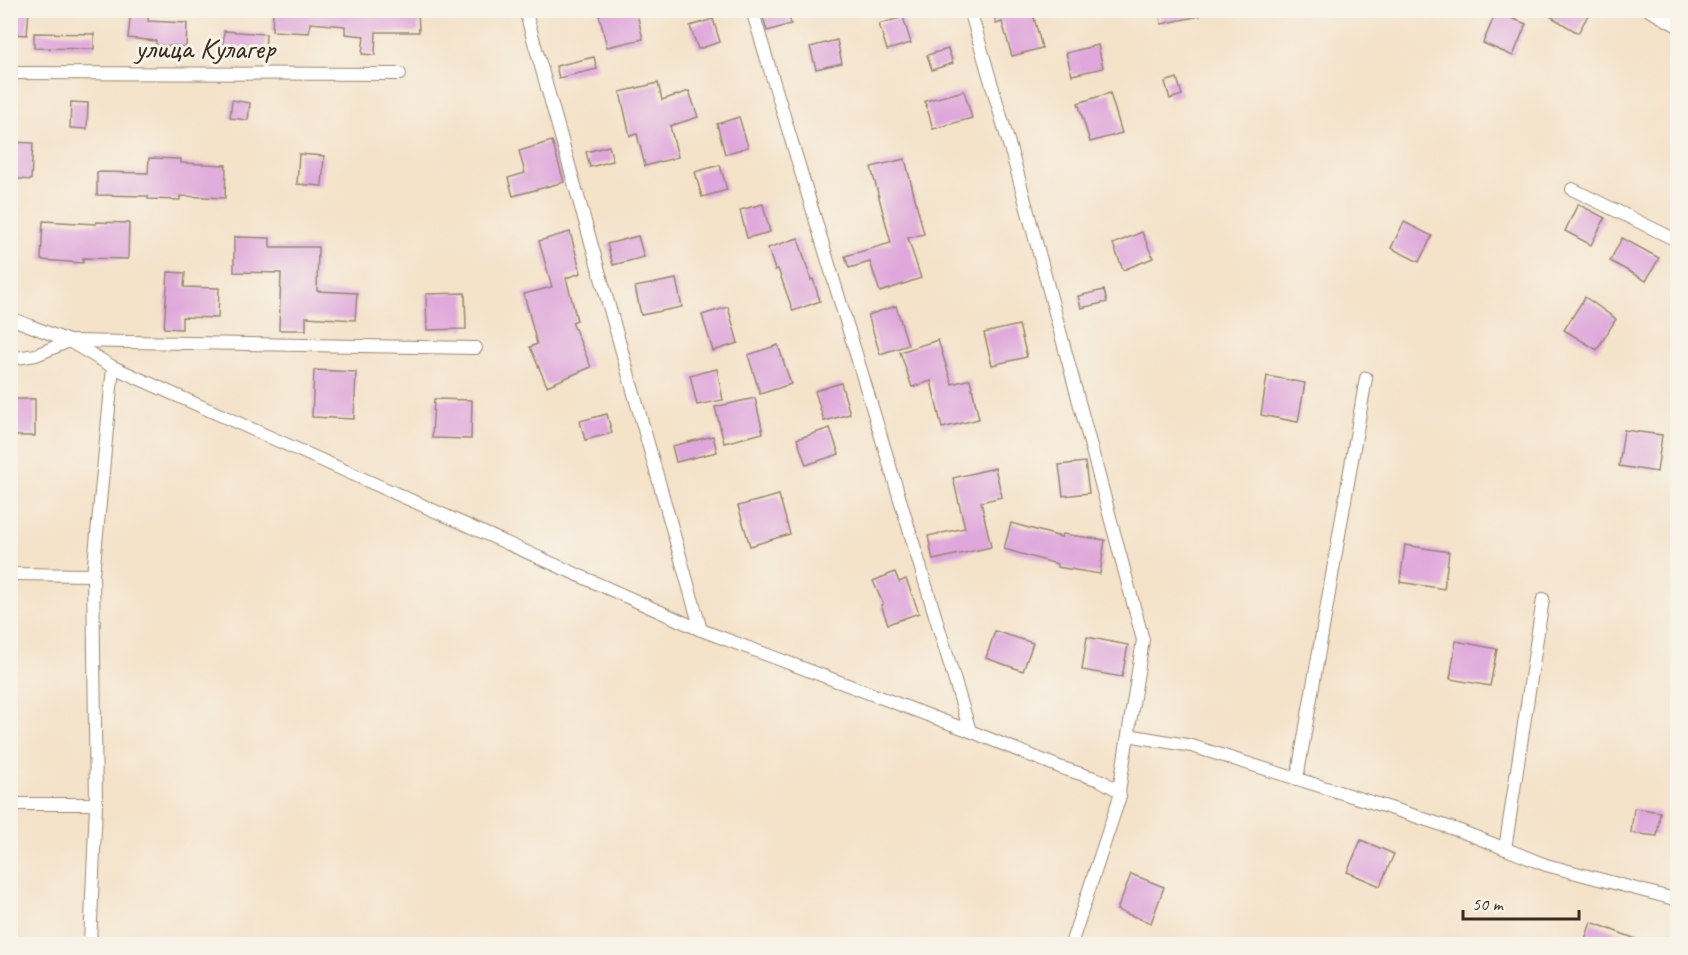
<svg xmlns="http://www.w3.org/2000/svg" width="1688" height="955" viewBox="0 0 1688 955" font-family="Caveat,sans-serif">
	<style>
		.building { fill: #dfa7db }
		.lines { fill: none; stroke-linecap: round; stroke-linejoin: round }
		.minor-casing { stroke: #988674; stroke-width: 14 }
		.minor { stroke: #fff; stroke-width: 12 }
		.labels { text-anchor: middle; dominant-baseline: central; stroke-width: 6; stroke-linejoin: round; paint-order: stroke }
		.street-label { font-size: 30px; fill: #3b2a1e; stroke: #f7f3e8 }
	</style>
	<rect width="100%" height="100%" fill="#f7f3e8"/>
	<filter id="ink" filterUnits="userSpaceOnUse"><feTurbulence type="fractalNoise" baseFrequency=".0167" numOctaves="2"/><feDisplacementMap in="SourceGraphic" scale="12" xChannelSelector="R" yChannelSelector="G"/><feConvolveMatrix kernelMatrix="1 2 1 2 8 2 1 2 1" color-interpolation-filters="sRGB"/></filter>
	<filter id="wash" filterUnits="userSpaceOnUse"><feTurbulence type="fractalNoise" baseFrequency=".008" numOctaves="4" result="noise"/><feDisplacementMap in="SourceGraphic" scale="24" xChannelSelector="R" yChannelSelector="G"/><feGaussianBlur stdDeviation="1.35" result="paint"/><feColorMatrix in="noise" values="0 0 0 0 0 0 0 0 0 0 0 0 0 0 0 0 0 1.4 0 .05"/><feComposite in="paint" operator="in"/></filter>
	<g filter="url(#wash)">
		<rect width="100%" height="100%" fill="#f4e2c9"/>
		<g id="blocks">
			<g class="building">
				<polygon points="10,10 29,10 27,35 10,34"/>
				<polygon points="131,10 149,10 148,21 187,23 186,47 156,45 156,41 128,38"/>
				<polygon points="273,10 418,10 419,32 376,32 375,55 362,54 364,36 345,34 345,26 310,23 309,33 272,31"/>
				<polygon points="598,10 636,10 643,39 607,47"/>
				<polygon points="761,10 787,10 791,24 767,31"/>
				<polygon points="992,10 1032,10 1042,48 1012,56 1002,22 996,24"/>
				<polygon points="1159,10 1200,10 1200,16 1161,24"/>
				<polygon points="1540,10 1591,10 1578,33"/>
				<polygon points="1496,12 1526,24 1513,56 1483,43"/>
				<polygon points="903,17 911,43 887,50 879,24"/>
				<polygon points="713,19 720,42 698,49 690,26"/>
				<polygon points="224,31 266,34 265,51 223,48"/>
				<polygon points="34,33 94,34 94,49 34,48"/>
				<polygon points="837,40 842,63 816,69 810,47"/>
				<polygon points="1098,45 1103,68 1072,75 1066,53"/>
				<polygon points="948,49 953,63 932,70 927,55"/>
				<polygon points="594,57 597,69 559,78 556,66"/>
				<polygon points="1177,78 1182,95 1170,99 1165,82"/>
				<polygon points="658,83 662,100 689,91 698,117 670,126 678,157 645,166 637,134 630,136 620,92"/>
				<polygon points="964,91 972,118 933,129 925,101"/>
				<polygon points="1110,93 1122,133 1090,142 1078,103"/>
				<polygon points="232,100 250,103 248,120 230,118"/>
				<polygon points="71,102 88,103 87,129 70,128"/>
				<polygon points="739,117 748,147 725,154 717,124"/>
				<polygon points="552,141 564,182 513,196 508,178 525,173 519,151"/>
				<polygon points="10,142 33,143 31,180 10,178"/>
				<polygon points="609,146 613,161 590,167 586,152"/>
				<polygon points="299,154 324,156 322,186 297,184"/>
				<polygon points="149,158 181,159 181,163 226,165 225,198 180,196 180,200 148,199 148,196 97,195 97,172 148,173"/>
				<polygon points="905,159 924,234 908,238 921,278 880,292 870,262 849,268 845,256 891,243 871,167"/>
				<polygon points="720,165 727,190 702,197 695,172"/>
				<polygon points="763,204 770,232 747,238 740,210"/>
				<polygon points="1578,204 1605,218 1591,245 1565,231"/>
				<polygon points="43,221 96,224 96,222 129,223 128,259 83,258 83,263 41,260"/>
				<polygon points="1404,222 1432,236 1419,262 1391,248"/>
				<polygon points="570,232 581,273 566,278 577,320 572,322 591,367 547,386 530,347 537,344 524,294 552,287 539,241"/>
				<polygon points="1142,232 1153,258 1123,270 1113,244"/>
				<polygon points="638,236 644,257 613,265 607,244"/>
				<polygon points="234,237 270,238 270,247 318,247 317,291 357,293 355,320 306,317 306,330 279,330 281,273 234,272"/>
				<polygon points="798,238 811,280 813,279 820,301 793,311 778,269 775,270 768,248"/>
				<polygon points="1622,238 1659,258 1646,281 1610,261"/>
				<polygon points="168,272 185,273 184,287 219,288 218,318 182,317 182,329 164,328"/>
				<polygon points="676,279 682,307 641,315 635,287"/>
				<polygon points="1104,290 1107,302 1081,308 1078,296"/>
				<polygon points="465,293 466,329 427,330 426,294"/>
				<polygon points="1585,297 1616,319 1597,350 1564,330"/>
				<polygon points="896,306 908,345 880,354 868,315"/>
				<polygon points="728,307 738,343 713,351 702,315"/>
				<polygon points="1019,325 1027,357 992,365 984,333"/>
				<polygon points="938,340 952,384 970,379 979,419 942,428 931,381 912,387 900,352"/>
				<polygon points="778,345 791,384 760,394 748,355"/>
				<polygon points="717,369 723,400 697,405 690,375"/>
				<polygon points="314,370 356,372 354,419 312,417"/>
				<polygon points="1267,376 1305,383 1298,422 1261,415"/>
				<polygon points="841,383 850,414 824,421 815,391"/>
				<polygon points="755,398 763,433 724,443 715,407"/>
				<rect x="10" y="399" width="25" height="37"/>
				<polygon points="434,399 472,400 471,439 432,438"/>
				<polygon points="607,414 612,433 585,440 580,421"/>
				<polygon points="830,428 839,454 806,465 797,439"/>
				<polygon points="1624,430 1662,435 1657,472 1619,466"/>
				<polygon points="713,436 717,452 676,462 672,446"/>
				<polygon points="1085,462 1089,493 1063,496 1059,465"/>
				<polygon points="995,468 1002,497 981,502 991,547 933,560 928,536 965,528 953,478"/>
				<polygon points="779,495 790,534 750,546 738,506"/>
				<polygon points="1011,523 1061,537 1062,534 1105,540 1100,574 1057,567 1057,564 1004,549"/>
				<polygon points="1405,545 1449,552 1444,589 1400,582"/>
				<polygon points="895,572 899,582 906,579 919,613 888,624 881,605 883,604 873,581"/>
				<polygon points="995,631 1033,643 1023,671 986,658"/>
				<polygon points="1087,637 1128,645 1122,677 1082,670"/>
				<polygon points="1456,641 1497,649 1490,686 1450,679"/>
				<polygon points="1634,808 1660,812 1657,836 1631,833"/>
				<polygon points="1361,840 1394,854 1380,886 1347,872"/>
				<polygon points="1131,874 1164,887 1151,923 1117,910"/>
				<polygon points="1591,922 1647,943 1647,945 1583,945"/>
			</g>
		</g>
	</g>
	<g filter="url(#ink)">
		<use href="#blocks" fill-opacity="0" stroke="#988674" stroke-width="1.5"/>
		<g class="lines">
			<g class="minor-casing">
				<g id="minor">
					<polyline points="525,10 701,630"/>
					<polyline points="752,10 970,731 1062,768 1100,780 1119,791 1120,796 1071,944"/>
					<polyline points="970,10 1018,175 1143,640 1128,735"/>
					<polyline points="1649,10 1678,26"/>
					<polyline points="10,73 400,74"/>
					<polyline points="1572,189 1678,241"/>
					<polyline points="10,318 69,341 113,367 701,630 970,731"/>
					<polyline points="10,359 36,355 69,341 476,348"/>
					<polyline points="10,574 93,575"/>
					<polyline points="1297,779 1366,378"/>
					<polyline points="1119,791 1128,735 1192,746 1406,813 1463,832 1546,865 1678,900"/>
					<polyline points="10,804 96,804"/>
					<polyline points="1505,849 1543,599"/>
					<polyline points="90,944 96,804 93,575 113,367"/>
				</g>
			</g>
			<use href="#minor" class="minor"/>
		</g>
	</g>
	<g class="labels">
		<g class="street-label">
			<text x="205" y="48">улица Кулагер</text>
		</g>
	</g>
	<rect width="1688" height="955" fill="none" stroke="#f7f3e8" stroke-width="36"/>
	<path d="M1463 910v9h116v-9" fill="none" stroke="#3b2a1e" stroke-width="3"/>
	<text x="1472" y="910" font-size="18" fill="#3b2a1e" stroke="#f7f3e8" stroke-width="4.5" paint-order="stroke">50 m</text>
</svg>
